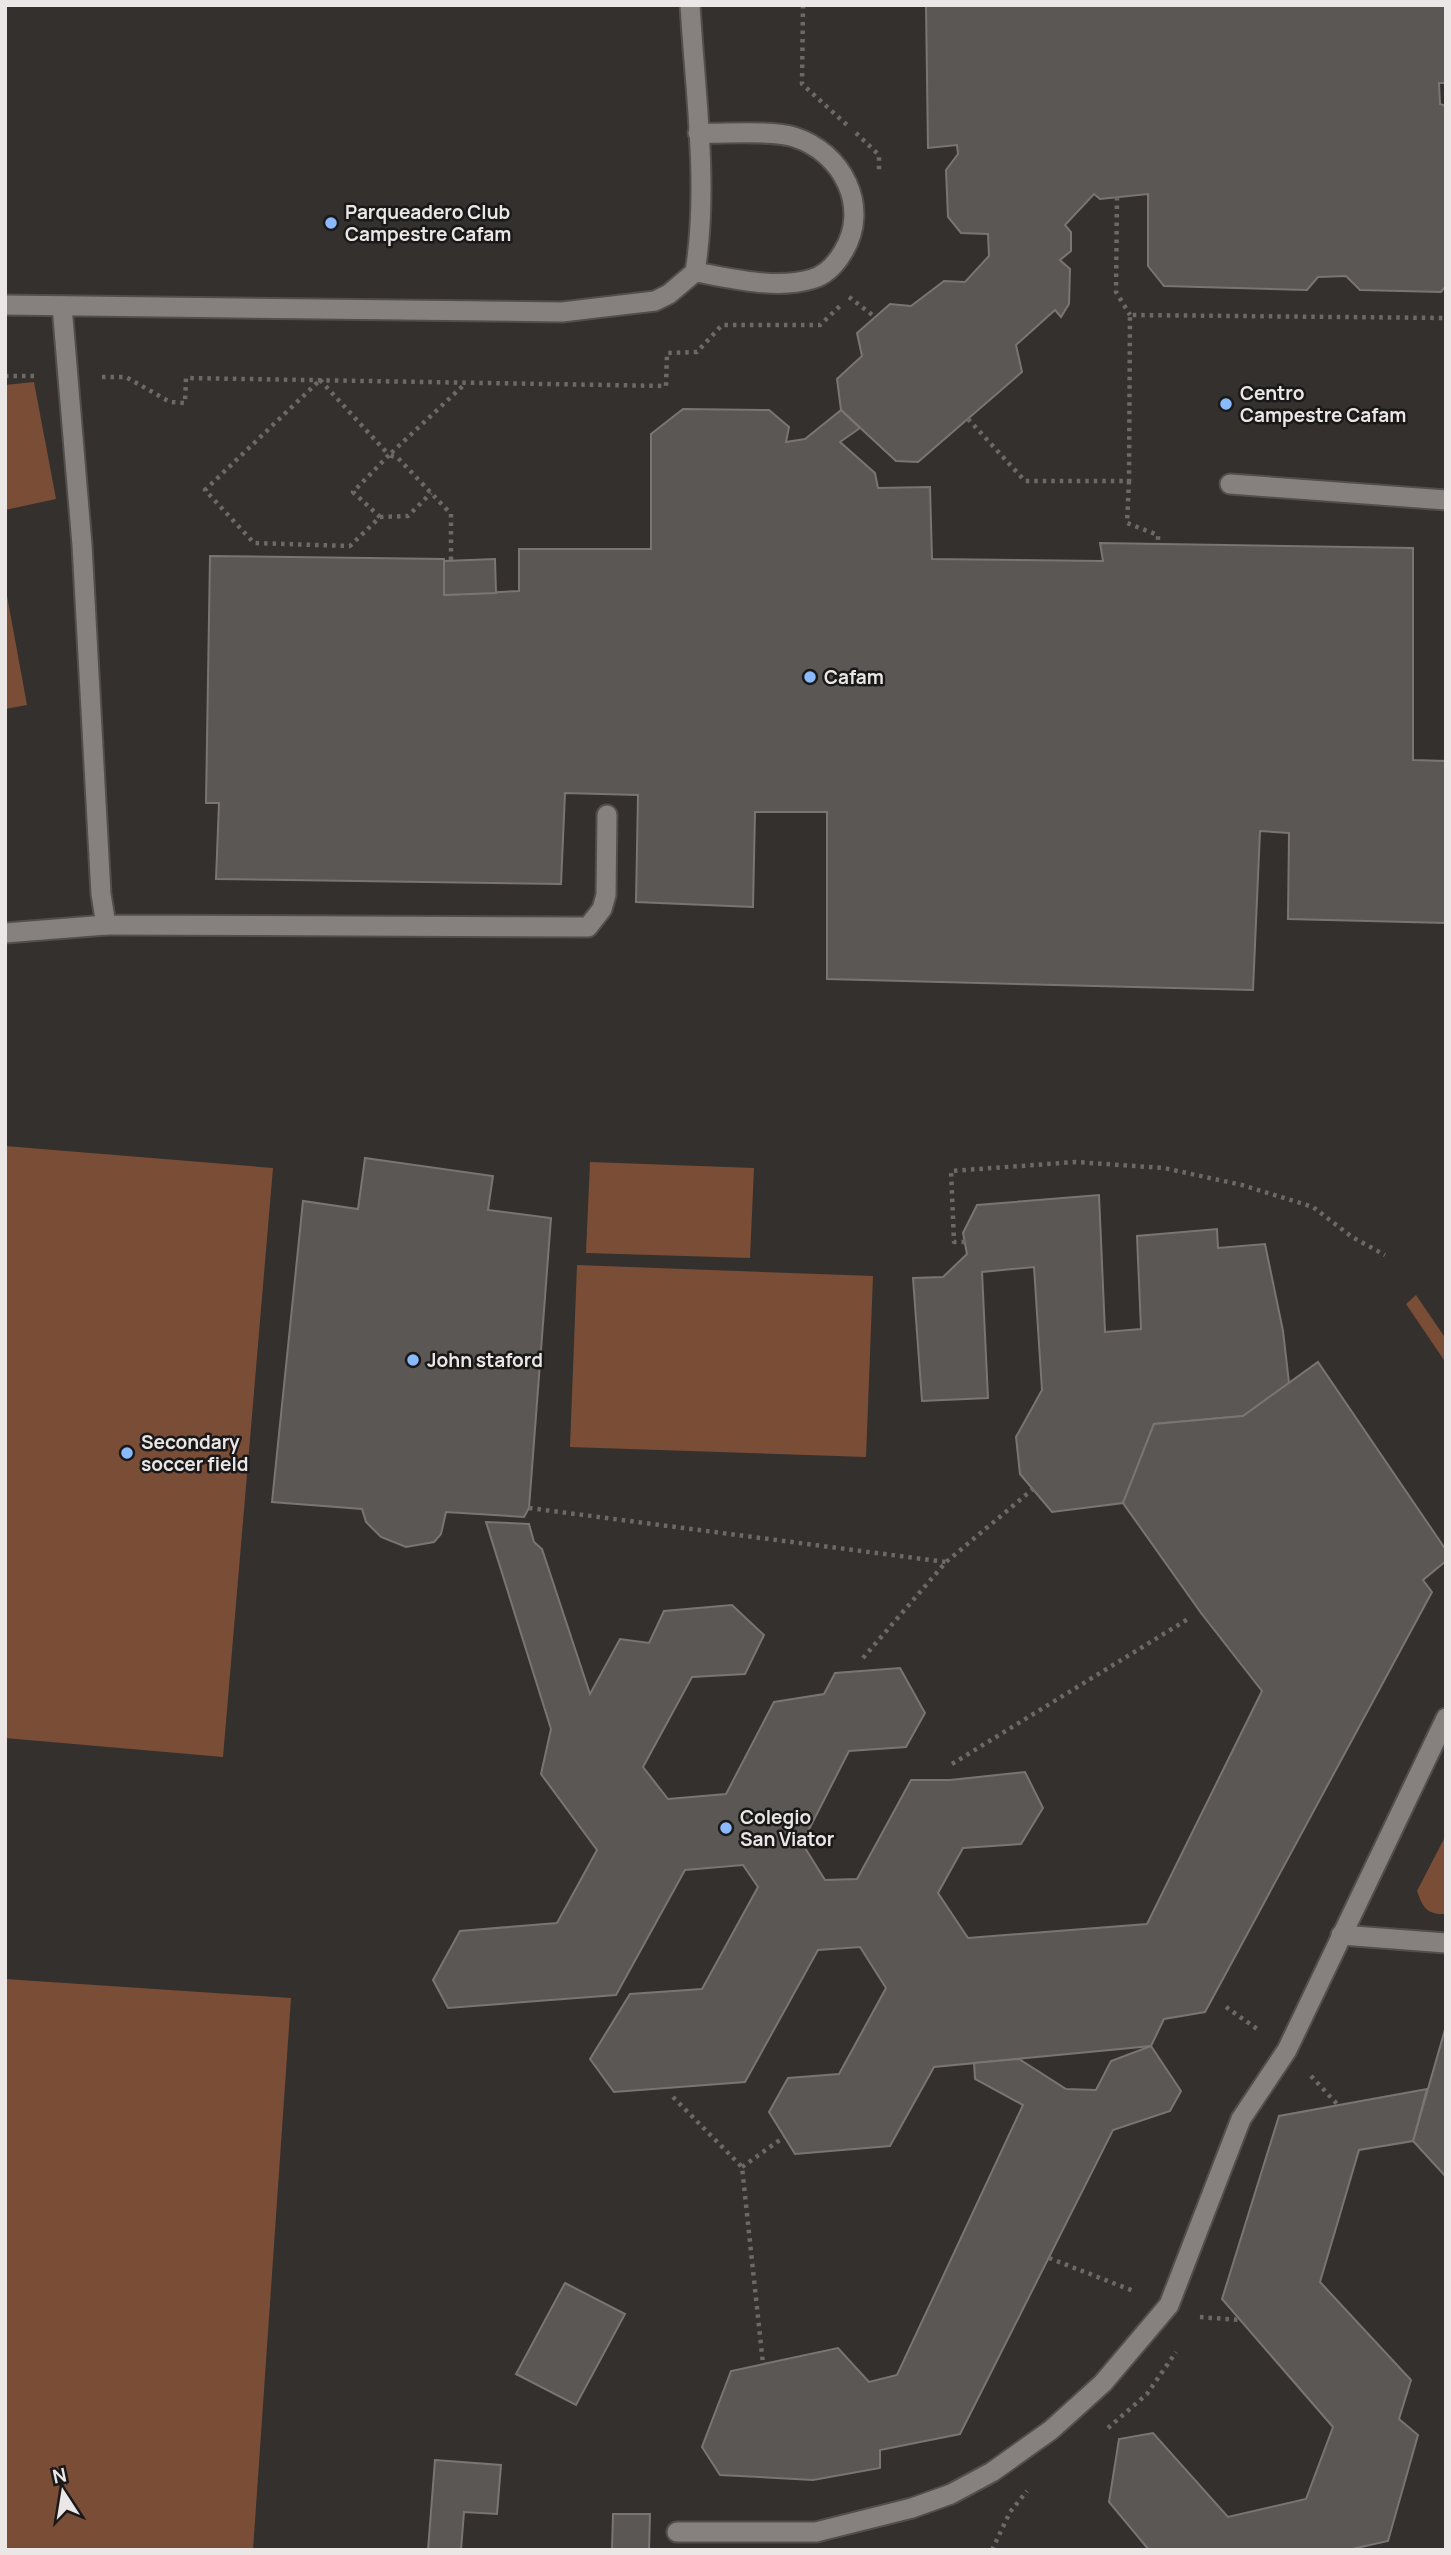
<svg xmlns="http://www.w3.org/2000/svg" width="1451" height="2555" viewBox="0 0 1451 2555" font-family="Manrope,sans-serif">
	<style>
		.green { fill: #7a4d36 }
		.building { fill: #5b5755; stroke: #7a7573; stroke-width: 2 }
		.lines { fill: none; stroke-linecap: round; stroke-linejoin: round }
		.lane-casing { stroke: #524e4c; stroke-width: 23 }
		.path { stroke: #6d6967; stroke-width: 4.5; stroke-dasharray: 3.5 5; stroke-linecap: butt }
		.lane { stroke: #86817f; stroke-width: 19 }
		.poi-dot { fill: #8abafc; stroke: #1a1818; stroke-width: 2.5 }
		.labels { text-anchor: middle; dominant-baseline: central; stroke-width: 5; stroke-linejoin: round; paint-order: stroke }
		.poi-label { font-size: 19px; font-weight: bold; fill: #eae7e6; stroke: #1a1818; text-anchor: start }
	</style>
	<rect width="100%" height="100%" fill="#34302e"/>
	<g class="green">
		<polygon points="34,382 56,499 5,510 5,385"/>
		<polygon points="5,585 27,705 5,709"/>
		<polygon points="5,1146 273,1168 223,1757 5,1738"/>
		<polygon points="590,1162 754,1168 750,1258 586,1253"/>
		<polygon points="577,1265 873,1276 866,1457 570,1447"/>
		<polygon points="1416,1295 1446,1339 1446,1363 1406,1304"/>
		<path d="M1446 1835V1914C1426 1915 1423 1907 1417 1891Z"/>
		<polygon points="5,1979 291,1998 253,2550 5,2550"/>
	</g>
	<g class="building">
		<polygon points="926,5 1446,5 1446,83 1439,83 1440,104 1446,106 1446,286 1441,292 1360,290 1346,276 1318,277 1307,290 1164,286 1148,266 1148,194 1100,199 1094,194 1065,225 1071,232 1071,251 1060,260 1070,269 1069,304 1061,317 1055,310 1016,345 1022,372 918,462 896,461 841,410 837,379 862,356 857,333 890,304 911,306 944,281 965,282 989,256 988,234 961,233 948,217 946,170 958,154 957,145 928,148"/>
		<polygon points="683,409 769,410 789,427 786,442 805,439 841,410 860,428 840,442 875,473 878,488 930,487 932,559 1103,561 1100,543 1413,548 1413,760 1446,761 1446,923 1288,919 1289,833 1260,831 1253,990 827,979 827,812 755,812 753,907 636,902 638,795 565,793 561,884 216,879 219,803 206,803 210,556 444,559 444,595 519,591 519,549 651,549 651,434"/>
		<polygon points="495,559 496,593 444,595 444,561"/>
		<polygon points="365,1158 493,1176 488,1210 551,1218 529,1508 524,1517 446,1512 441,1534 434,1542 406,1547 381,1537 366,1522 362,1509 272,1502 303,1201 358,1209"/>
		<polygon points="1099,1195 1105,1332 1141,1329 1137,1236 1217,1229 1218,1248 1265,1244 1283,1331 1289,1383 1243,1416 1154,1424 1123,1503 1052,1512 1020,1474 1016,1437 1042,1390 1034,1267 982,1272 988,1398 922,1401 913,1278 943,1277 967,1254 963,1233 977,1205"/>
		<polygon points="1318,1362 1446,1550 1446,1561 1423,1580 1432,1592 1205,2012 1164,2019 1151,2046 934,2067 890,2146 795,2154 769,2112 788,2078 839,2074 886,1988 860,1947 818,1950 745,2082 614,2092 590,2059 630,1994 702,1989 758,1887 743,1865 685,1870 616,1995 448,2008 433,1980 460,1931 557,1923 597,1850 541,1774 551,1729 486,1522 529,1524 534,1542 542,1549 590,1694 620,1639 649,1643 664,1611 732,1605 764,1635 745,1674 692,1677 643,1767 668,1799 726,1794 774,1702 824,1694 835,1673 900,1668 925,1713 906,1747 849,1751 802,1843 825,1880 857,1879 911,1780 950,1780 1025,1772 1043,1808 1021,1844 963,1848 938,1893 968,1938 1147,1924 1262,1691 1201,1613 1123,1503 1154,1424 1243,1416"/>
		<polygon points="1446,2026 1446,2177 1413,2141"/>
		<polygon points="1151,2046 1181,2091 1170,2111 1113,2130 960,2434 880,2450 880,2468 813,2480 720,2475 702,2447 731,2371 838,2348 869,2382 897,2375 1023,2105 975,2079 974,2063 1019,2059 1066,2089 1096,2090 1111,2061"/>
		<polygon points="1427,2089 1413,2141 1359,2150 1320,2282 1411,2380 1399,2419 1418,2435 1388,2541 1348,2550 1149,2550 1109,2502 1119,2439 1153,2433 1228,2517 1306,2499 1333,2427 1222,2299 1279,2116"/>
		<polygon points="565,2283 625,2314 576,2405 516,2374"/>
		<polygon points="435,2460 501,2465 497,2514 464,2512 461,2550 428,2550"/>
		<polygon points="613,2514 650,2514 649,2550 612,2550"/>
	</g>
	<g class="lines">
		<g class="lane-casing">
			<g id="lane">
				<path d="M695 272C731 278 775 290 812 279 826 275 836 264 843 252 871 207 842 152 794 137 772 130 723 134 698 133"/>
				<path d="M5 305 562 312 655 301 669 294 695 272C709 187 695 91 690 5"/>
				<polyline points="62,306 82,545 101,894 106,925 588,927 602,909 606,895 607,815"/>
				<polyline points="1230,484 1446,500"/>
				<polyline points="5,933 106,925"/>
				<polyline points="1341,1935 1446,1943"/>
				<polyline points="677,2532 816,2532 912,2508 951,2494 992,2472 1051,2430 1103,2383 1169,2305 1241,2119 1287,2050 1446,1718"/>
			</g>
		</g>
		<g class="path">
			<polyline points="803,5 802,84 847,125"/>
			<polyline points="856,133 879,155 879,170"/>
			<polyline points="1117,197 1116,292 1130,315"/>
			<polyline points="849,297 875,317"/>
			<polyline points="5,376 37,376"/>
			<polyline points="102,377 126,377 170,402 185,403 186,378 666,386 667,353 697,352 722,325 820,325 841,305"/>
			<polygon points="320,380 389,455 353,492 380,517 350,546 254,543 205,490"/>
			<polyline points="968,419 1025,481 1129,481 1130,315 1446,318"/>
			<polyline points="1129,481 1127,523 1158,535 1158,544"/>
			<polyline points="380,517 408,516 431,493"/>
			<polyline points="451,560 451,514 398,458 389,455 466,383"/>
			<polyline points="965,1242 954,1242 951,1171 1076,1162 1164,1168 1242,1185 1313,1207 1352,1237 1385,1255"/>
			<polyline points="529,1508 946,1562"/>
			<polyline points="863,1658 946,1562 1033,1489"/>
			<polyline points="952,1764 1188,1619"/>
			<polyline points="1226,2007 1260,2031"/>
			<polyline points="1311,2076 1338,2105"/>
			<polyline points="673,2097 742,2167 763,2364"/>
			<polyline points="742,2167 784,2137"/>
			<polyline points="1049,2258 1136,2292"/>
			<polyline points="1200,2317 1240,2320"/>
			<polyline points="1108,2428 1147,2394 1176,2352"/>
			<polyline points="992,2550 1010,2512 1027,2491"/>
		</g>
		<use href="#lane" class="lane"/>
	</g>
	<g class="poi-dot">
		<circle cx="331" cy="223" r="7"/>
		<circle cx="1226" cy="404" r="7"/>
		<circle cx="810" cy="677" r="7"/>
		<circle cx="413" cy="1360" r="7"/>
		<circle cx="127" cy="1453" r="7"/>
		<circle cx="726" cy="1828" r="7"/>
	</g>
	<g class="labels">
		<g class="poi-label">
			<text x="345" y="212">Parqueadero Club<tspan x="345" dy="22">Campestre Cafam</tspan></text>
			<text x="1240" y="393">Centro<tspan x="1240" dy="22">Campestre Cafam</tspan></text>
			<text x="824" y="677">Cafam</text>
			<text x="427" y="1360">John staford</text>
			<text x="141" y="1442">Secondary<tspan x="141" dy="22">soccer field</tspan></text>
			<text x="740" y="1817">Colegio<tspan x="740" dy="22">San Viator</tspan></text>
		</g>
	</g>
	<rect width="1451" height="2555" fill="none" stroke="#eae7e6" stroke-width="14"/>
	<g transform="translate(63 2492) rotate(348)" stroke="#1a1818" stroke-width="5" paint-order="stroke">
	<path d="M0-5L12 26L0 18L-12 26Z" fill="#eae7e6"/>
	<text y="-10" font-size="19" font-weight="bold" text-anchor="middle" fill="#eae7e6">N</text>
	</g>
</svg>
